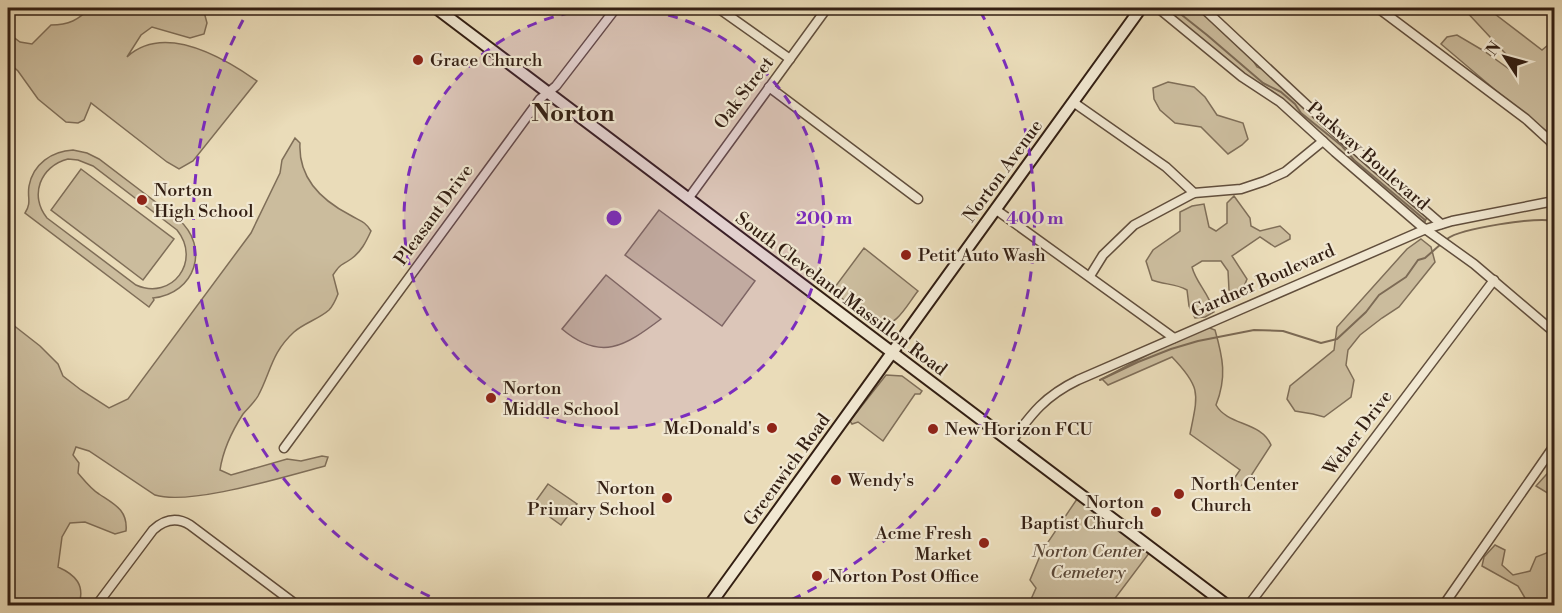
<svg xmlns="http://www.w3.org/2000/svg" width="1562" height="613" viewBox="0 0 1562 613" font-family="'Libre Bodoni',serif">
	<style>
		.green { fill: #cbbc9d; stroke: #7f6e58; stroke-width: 1.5; fill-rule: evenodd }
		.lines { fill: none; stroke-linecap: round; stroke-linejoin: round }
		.stream { stroke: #7c6a55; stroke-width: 2 }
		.street-casing { stroke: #614e3c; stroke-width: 11 }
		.secondary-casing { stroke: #331f13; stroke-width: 14 }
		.street { stroke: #f1e8d2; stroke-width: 8 }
		.secondary { stroke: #f1e8d2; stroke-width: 10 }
		.ring { fill: none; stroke: #7b2cbf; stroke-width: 3; stroke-dasharray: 10 8 }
		.poi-dot { fill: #8f2418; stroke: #f1e8d2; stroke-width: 2 }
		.labels { text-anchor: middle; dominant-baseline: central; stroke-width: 4.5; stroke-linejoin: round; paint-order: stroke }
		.poi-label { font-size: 18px; fill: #331f13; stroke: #f1e8d2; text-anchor: start }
		.street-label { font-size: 18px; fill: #331f13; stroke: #f1e8d2 }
		.park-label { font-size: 18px; font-style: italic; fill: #594636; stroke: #f1e8d2 }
		.district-label { font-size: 24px; font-weight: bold; fill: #331f13; stroke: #f1e8d2 }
		.centre { fill: #7b2cbf; stroke: #f1e8d2; stroke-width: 3 }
		.ring-label { font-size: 18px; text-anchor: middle; font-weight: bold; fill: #7b2cbf; stroke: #f1e8d2; stroke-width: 4.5; stroke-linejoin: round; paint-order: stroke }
	</style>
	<rect width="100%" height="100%" fill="#eadcb9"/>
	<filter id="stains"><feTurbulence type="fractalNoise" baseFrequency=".00333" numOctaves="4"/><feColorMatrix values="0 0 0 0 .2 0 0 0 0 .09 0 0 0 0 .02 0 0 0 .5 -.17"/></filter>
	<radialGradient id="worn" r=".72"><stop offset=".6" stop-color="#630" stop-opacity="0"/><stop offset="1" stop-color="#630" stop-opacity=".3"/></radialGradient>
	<g class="green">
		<path d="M90 8H203L207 23 204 34 190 38 152 27 141 35 127 57C164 23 224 58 257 81L193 161 179 169 167 162 91 103 84 120 78 123 66 122 38 99 18 71 8 62V33L20 42 32 44 51 25C69 25 78 20 90 8Z"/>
		<path d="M1162 8H1199L1247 51 1257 67 1269 72 1334 133 1344 145 1427 217 1425 222 1418 219C1392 198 1365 177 1339 154 1312 129 1290 97 1255 82Z"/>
		<polygon points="1463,8 1487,8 1542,50 1554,40 1554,137 1500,94 1441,44 1447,37 1457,35 1484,51 1509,69 1517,66"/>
		<polygon points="1168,82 1194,87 1205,97 1217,115 1243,123 1248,139 1242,145 1228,154 1201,127 1175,123 1160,110 1154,99 1153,88"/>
		<path d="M295 138 300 143C298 178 321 200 350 215 360 221 365 221 371 231 366 242 361 252 351 259 341 266 341 263 333 275L338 294C336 299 333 306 329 310 319 319 304 323 294 332 271 353 271 372 258 396 254 403 248 408 243 414 232 431 223 450 220 470L231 475 287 459 301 461 322 456 328 457 325 466C286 476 191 506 155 495L89 451 76 447 73 455 79 463 78 473C84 480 91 489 99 494 114 504 128 510 126 531L115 534 85 522 70 523 62 537 58 567C76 575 85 585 79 605H8V321L40 346 58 364 63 376 81 390 109 408 128 399 251 233 280 173 282 160Z"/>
		<path d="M73 150 87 153 99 159 178 219C211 247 195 294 153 298L154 300 149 307 25 213C32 202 27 198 29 186 33 164 52 151 73 150ZM68 159 78 160 93 166 177 230C202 261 172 301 136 285L47 218C29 196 40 166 68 159Z"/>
		<polygon points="81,169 174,239 143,280 51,210"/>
		<path d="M1234 196 1250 218 1251 226 1260 231 1280 226 1290 235V239L1275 247 1260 237 1232 256 1247 279 1243 289 1235 295 1229 290 1228 271 1221 261H1202L1192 267C1196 283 1209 293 1214 312L1205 317 1195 318 1189 306 1187 290C1175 283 1164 285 1152 280L1146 261 1153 250 1180 231V212L1192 206 1204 204 1209 227 1216 231 1227 223V203Z"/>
		<polygon points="659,210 755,281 722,326 625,255"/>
		<polygon points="1421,239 1431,247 1435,262 1399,307 1382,318 1360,335 1348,350 1346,365 1354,380 1351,397 1324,417 1313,414 1295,411 1287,399 1290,386 1334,350 1337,327 1407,249"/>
		<path d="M864 248 918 291C908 303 896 329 878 325L832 291Z"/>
		<path d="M606 275 661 319C625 346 601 362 562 329Z"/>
		<path d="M1207 327 1215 330C1223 358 1227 377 1216 405 1228 426 1261 421 1271 445L1247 482 1237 488 1231 483 1240 470 1190 434C1198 394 1202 388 1172 357L1108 385 1102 379 1153 352Z"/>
		<polygon points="886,375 902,376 922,391 920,394 915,394 883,441 858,422 852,424 850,421"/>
		<polygon points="1554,466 1554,497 1536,486"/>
		<polygon points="548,484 577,504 561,525 533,505"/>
		<polygon points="1077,499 1150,552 1110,605 1028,606 1036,588 1030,580 1042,551"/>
		<path d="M1495 545 1505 550 1502 565 1513 575 1530 571 1536 557 1554 550C1555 563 1559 601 1543 606 1540 606 1537 605 1533 605L1525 598 1518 586 1482 566 1484 557Z"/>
	</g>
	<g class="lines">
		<g class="stream">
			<polyline points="1173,8 1207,35 1263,83 1281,92 1295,104 1301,113 1342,146 1354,160 1425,220"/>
			<path d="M1447 239C1461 228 1536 217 1554 221"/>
			<polyline points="1100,380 1138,362 1171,349 1198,341 1254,330 1283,331 1321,343 1337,339 1366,312 1379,295 1406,277 1418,260 1425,258 1441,244"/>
		</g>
		<g class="street-casing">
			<g id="street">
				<polyline points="718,8 790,59"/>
				<polyline points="1158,8 1242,77 1280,102 1335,152 1421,226 1474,264 1554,332"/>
				<polyline points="1203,8 1341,137 1441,224"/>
				<polyline points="1378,8 1526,119 1550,141 1554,147"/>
				<polyline points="769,87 918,199"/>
				<polyline points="1073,102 1166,167 1194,193"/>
				<polyline points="688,199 827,8"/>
				<polyline points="995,209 1174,338"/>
				<polyline points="1090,276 1103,255 1134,225 1194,193 1241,189 1265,181 1285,172 1323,141"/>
				<path d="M1011 442C1032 413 1045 396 1078 380L1426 229 1452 221 1554 201"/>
				<polyline points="284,448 540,99 556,86 616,8"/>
				<path d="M96 606 153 530C165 519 177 517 190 525L298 606"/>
				<polyline points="1248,606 1494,280"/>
				<polyline points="1443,606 1554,446"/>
			</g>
		</g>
		<g class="secondary-casing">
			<g id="secondary">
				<polyline points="436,8 1228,606"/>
				<polyline points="709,606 1141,8"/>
			</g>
		</g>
		<use href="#street" class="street"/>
		<use href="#secondary" class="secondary"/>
	</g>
	<circle cx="614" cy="218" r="210" fill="#7b2cbf" fill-opacity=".12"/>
	<g class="ring">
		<circle cx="614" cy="218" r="210"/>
		<path d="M446 604A421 421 0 0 1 248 11M980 11A421 421 0 0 1 782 604"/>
	</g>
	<g class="poi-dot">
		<circle cx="418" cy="60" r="6"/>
		<circle cx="142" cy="200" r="6"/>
		<circle cx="906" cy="255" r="6"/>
		<circle cx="491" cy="398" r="6"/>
		<circle cx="772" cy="428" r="6"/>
		<circle cx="933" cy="429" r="6"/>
		<circle cx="836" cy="480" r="6"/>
		<circle cx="1179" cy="494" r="6"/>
		<circle cx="667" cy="498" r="6"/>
		<circle cx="1156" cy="512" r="6"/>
		<circle cx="984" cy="543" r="6"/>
		<circle cx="817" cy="576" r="6"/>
	</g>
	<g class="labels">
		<g class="poi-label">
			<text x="430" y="60">Grace Church</text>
			<text x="154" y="190">Norton<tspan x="154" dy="21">High School</tspan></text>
			<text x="918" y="255">Petit Auto Wash</text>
			<text x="503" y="388">Norton<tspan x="503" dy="21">Middle School</tspan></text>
			<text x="760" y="428" text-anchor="end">McDonald's</text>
			<text x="945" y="429">New Horizon FCU</text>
			<text x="848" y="480">Wendy's</text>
			<text x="1191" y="484">North Center<tspan x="1191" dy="21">Church</tspan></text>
			<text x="655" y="488" text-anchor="end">Norton<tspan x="655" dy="21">Primary School</tspan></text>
			<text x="1144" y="502" text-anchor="end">Norton<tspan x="1144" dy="21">Baptist Church</tspan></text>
			<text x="972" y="533" text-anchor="end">Acme Fresh<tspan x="972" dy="21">Market</tspan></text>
			<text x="829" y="576">Norton Post Office</text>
		</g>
		<g class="street-label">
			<text transform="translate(744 93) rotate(-53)">Oak Street</text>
			<text transform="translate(1368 156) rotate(41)">Parkway Boulevard</text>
			<text transform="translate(1003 171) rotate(-54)">Norton Avenue</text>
			<text transform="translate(434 215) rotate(-54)">Pleasant Drive</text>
			<text transform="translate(1263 281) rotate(-24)">Gardner Boulevard</text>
			<text transform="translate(841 294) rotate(37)">South Cleveland Massillon Road</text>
			<text transform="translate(1358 433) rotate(-53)">Weber Drive</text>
			<text transform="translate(787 470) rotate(-54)">Greenwich Road</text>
		</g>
		<g class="park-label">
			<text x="1088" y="551">Norton Center<tspan x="1088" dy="21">Cemetery</tspan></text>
		</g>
		<g class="district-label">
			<text x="573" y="114">Norton</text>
		</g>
	</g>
	<circle cx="614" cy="218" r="9" class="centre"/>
	<g class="ring-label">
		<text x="824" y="224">200 m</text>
		<text x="1035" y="224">400 m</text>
	</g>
	<rect width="1562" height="613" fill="none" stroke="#eadcb9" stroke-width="30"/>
	<rect x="9" y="9" width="1544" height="595" fill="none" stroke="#331f13" stroke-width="3"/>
	<rect x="15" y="15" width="1532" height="583" fill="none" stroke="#331f13" stroke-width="1.5"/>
	<g transform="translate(1505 57) rotate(306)" stroke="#f1e8d2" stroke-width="4.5" paint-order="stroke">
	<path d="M0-4.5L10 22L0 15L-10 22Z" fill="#331f13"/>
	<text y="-9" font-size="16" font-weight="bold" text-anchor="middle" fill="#331f13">N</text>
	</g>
	<rect width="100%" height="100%" filter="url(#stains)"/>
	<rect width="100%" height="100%" fill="url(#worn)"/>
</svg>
